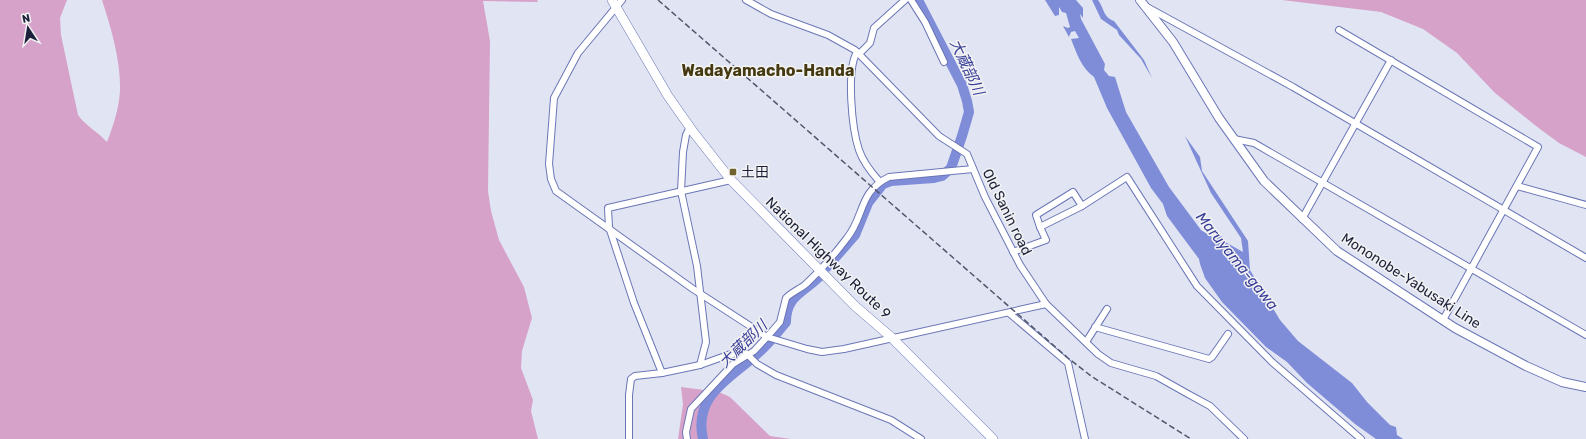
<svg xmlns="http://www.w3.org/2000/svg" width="1586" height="439" viewBox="0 0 1586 439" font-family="Rubik,'Noto Sans JP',sans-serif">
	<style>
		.green { fill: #d6a2c9 }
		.water { fill: #7f8dd9 }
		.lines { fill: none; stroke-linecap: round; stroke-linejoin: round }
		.river { stroke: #7f8dd9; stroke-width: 10 }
		.minor-casing { stroke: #6b76b6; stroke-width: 8 }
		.major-casing { stroke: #6b76b6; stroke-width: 10 }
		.highway-casing { stroke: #6b76b6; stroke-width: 10 }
		.minor { stroke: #fff; stroke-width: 6 }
		.major { stroke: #fff; stroke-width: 8 }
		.highway { stroke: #fff; stroke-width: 9 }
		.rail { stroke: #52566d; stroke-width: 1.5; stroke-dasharray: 6 3; stroke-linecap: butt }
		.poi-dot { fill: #706330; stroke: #f3f3f3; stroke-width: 1.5 }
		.labels { text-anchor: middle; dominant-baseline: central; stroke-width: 3; stroke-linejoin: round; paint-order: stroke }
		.poi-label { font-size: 14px; fill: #1c203a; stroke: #f3f3f3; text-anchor: start }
		.street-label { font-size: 14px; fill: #1c203a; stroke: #f3f3f3 }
		.water-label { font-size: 15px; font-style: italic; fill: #393f99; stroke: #f3f3f3 }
		.quarter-label { font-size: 16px; font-weight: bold; fill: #443910; stroke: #f3f3f3 }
	</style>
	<rect width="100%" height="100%" fill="#e1e5f3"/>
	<g class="green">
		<path d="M0 0H67L60 18 61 35 78 115C86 126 98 132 107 142 113 127 119 108 120 91 121 61 111 28 102 0H537L538 2 483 1 490 41 488 191 491 211 499 240 524 287 532 318 522 351 521 368 533 400 531 411 538 439H0Z"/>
		<polygon points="1282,0 1586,0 1586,157 1559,143 1536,126 1495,93 1457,53 1423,29 1381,12"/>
		<polygon points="681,387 719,392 730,397 770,436 791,439 678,439 683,404"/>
	</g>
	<g class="water">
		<path d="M1045 0H1076L1083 8V18L1080 14 1081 19 1105 64 1104 70 1109 76 1115 77 1126 112 1169 187 1201 230 1217 240 1216 230 1227 243 1243 252 1241 238 1211 193 1185 136 1200 157 1202 171 1248 241 1250 270 1280 320 1298 341 1352 383 1367 402 1390 425 1396 427 1397 435 1403 439H1376L1355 424 1307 383 1287 362 1266 347 1222 302 1205 278 1200 264 1199 259 1167 216 1163 204 1151 188 1107 108 1094 77C1082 69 1076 52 1071 39L1079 38 1075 31 1071 32 1069 37 1063 26 1068 28 1070 27 1066 13 1062 12 1059 7V15L1055 16Z"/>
		<path d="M1092 0H1098C1104 8 1103 17 1114 21L1144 60 1152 78 1141 59 1119 35 1117 30 1101 19Z"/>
	</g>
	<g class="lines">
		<g class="river">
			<polyline points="827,267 855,235 868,203 883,184 891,181 934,178 942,176 951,168 962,136 969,112 967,101 962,85 918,0"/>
			<path d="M703 439C693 395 730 379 757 354 768 345 777 333 786 322 786 296 803 293 819 277"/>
		</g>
		<g class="minor-casing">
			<g id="minor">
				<polyline points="622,0 578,53 554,98 549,164 551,179 556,191 693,289 767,337 807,349 822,352 844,349 1046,304"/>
				<polyline points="746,0 771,14 828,35 855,50 939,136 967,154 985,197 1020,265 1046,304 1098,354 1111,363 1156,376 1188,394 1210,406 1244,439"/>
				<polyline points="911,0 925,22 944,62"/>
				<polyline points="1145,6 1293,87 1586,258"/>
				<polyline points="1339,30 1538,147 1443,320"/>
				<path d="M857 52C846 70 852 129 859 150 863 162 871 172 879 181"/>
				<polyline points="859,54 870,43 874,28 905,0"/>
				<polyline points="690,127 686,135 683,152 681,191 697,266 706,342 700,365"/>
				<polyline points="1234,139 1254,143 1586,335"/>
				<polyline points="1517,186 1586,205"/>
				<polyline points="1302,219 1391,60"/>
				<polyline points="1040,227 1036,215 1073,192 1082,206"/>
				<polyline points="1013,252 1046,240 1040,227 1082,206 1127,177 1197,286 1272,362 1361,439"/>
				<polyline points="1009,313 1068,363 1085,439"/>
				<polyline points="1095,327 1209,359 1212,357 1228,334"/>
				<polyline points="1086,342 1107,309"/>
				<polyline points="662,373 634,303 609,227 608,208 731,180"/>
				<polyline points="629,439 629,395 631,379 635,376 662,373 700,365 728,355 740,352 747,354 757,364 776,375 891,420 921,439"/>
				<path d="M687 439 686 432 691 409 733 364 754 351 767 337 780 322 786 298C792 292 800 289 806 284 821 270 835 254 847 238 865 216 858 192 889 177L973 169"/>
			</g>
		</g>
		<g class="major-casing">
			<polyline id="major" points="1140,0 1173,42 1219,118 1264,181 1337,251 1455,328 1526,366 1562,382 1586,387"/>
		</g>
		<g class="highway-casing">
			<polyline id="highway" points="612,0 668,96 694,133 731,180 855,306 891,337 993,439"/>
		</g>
		<use href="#minor" class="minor"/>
		<use href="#major" class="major"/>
		<use href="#highway" class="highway"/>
		<polyline class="rail" points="658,0 1068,358 1091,376 1191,439"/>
	</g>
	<rect class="poi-dot" x="729" y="168" width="8" height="8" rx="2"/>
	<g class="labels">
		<g class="poi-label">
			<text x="741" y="172">土田</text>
		</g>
		<g class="street-label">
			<text transform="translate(1007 212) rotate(64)">Old Sanin road</text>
			<text transform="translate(828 258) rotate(44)">National Highway Route 9</text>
			<text transform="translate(1411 281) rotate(33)">Mononobe-Yabusaki Line</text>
		</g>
		<g class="water-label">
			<text transform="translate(967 67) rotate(65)">大蔵部川</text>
			<text transform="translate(1237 261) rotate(51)">Maruyama-gawa</text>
			<text transform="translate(743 344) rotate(-44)">大蔵部川</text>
		</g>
		<g class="quarter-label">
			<text x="768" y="70">Wadayamacho-Handa</text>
		</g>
	</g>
	<g transform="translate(28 28) rotate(348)" stroke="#f3f3f3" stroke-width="3" paint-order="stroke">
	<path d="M0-3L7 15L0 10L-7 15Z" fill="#1c203a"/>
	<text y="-6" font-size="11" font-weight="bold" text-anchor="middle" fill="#1c203a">N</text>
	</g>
</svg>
